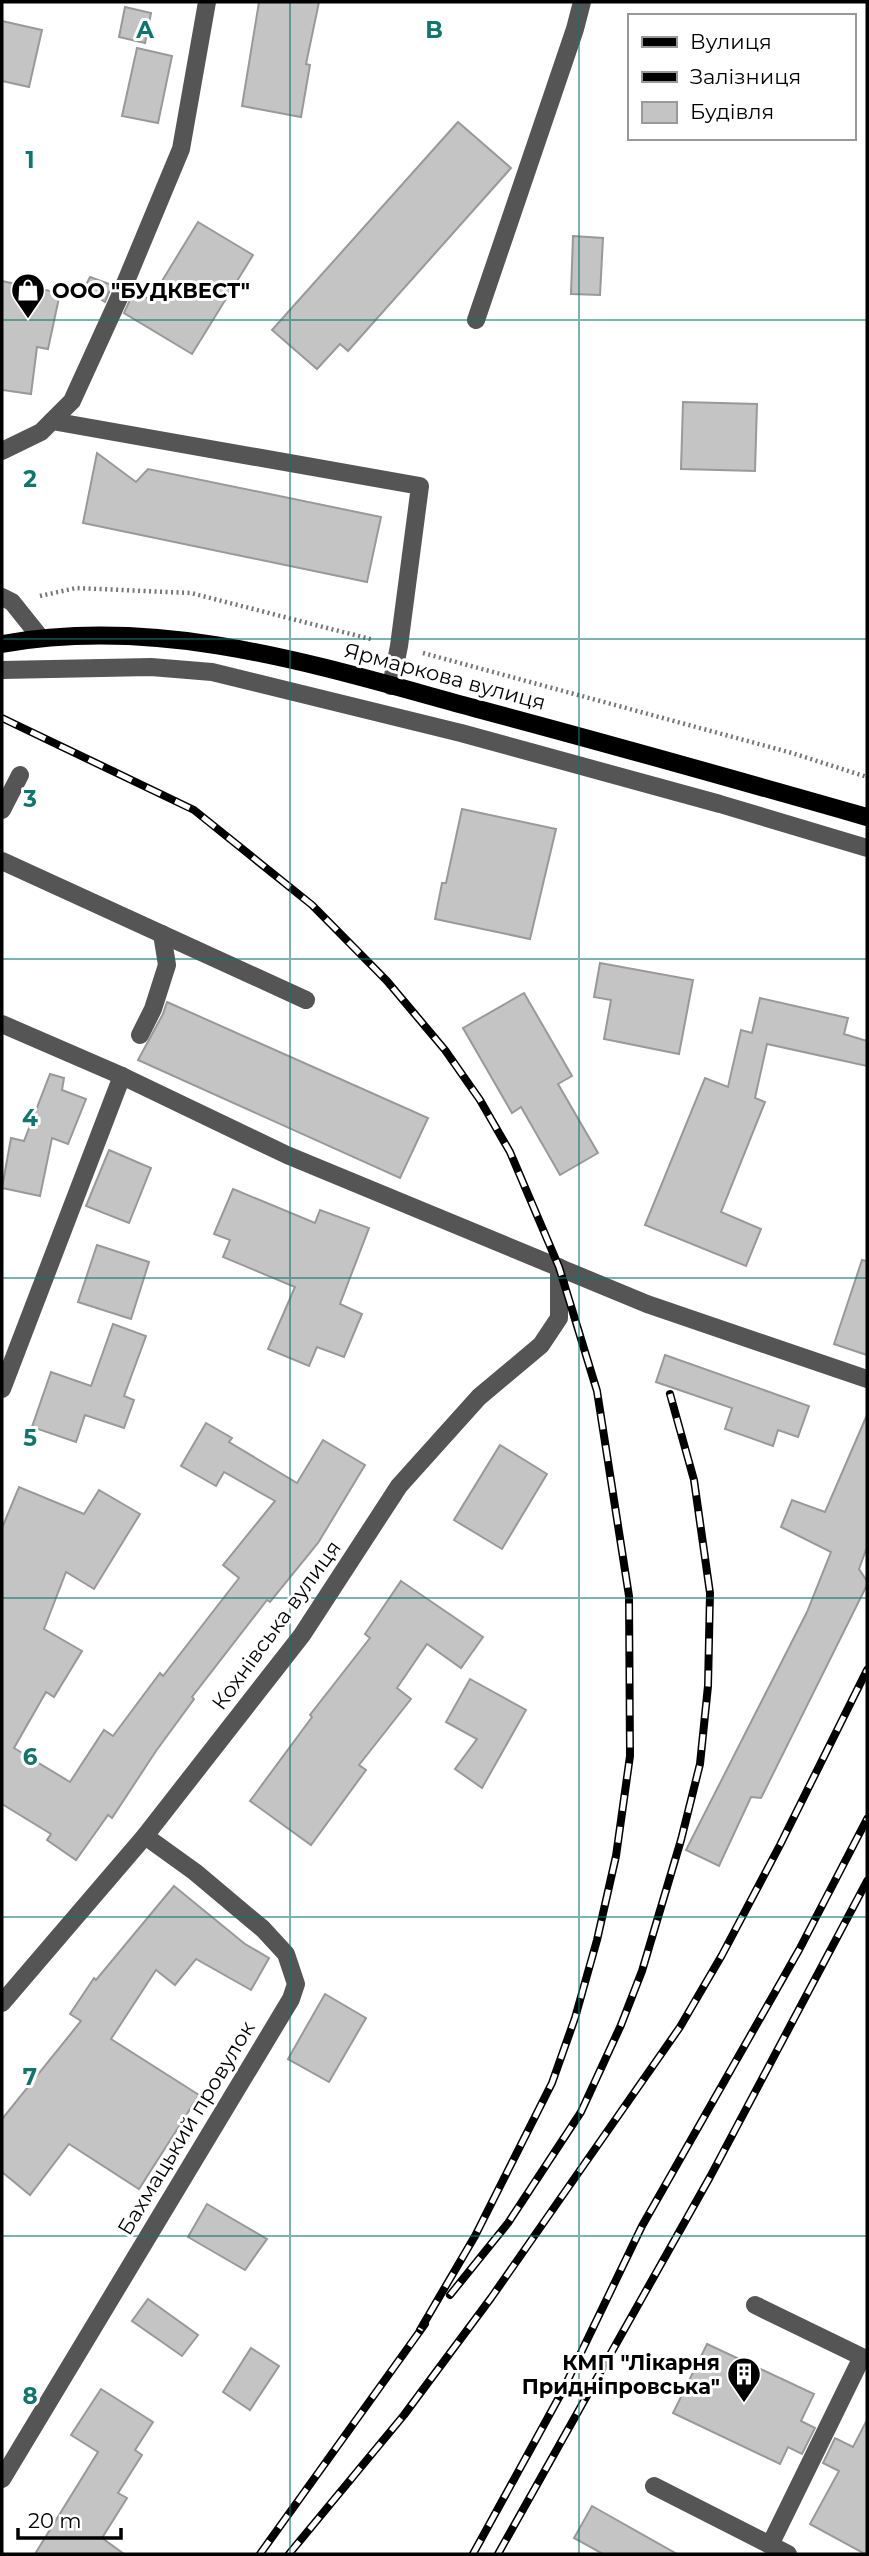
<svg xmlns="http://www.w3.org/2000/svg" width="869" height="2556" viewBox="0 0 869 2556" font-family="Montserrat,sans-serif">
	<style>
		.building { fill: #c4c4c4; stroke: #999; stroke-width: 2 }
		.lines { fill: none; stroke-linecap: round; stroke-linejoin: round }
		.path { stroke: #777; stroke-width: 4.5; stroke-dasharray: 2 3.5; stroke-linecap: butt }
		.minor { stroke: #555; stroke-width: 18 }
		.major { stroke: #000; stroke-width: 18 }
		.rail-casing { stroke: #000; stroke-width: 8 }
		.rail { stroke: #fff; stroke-width: 5; stroke-dasharray: 16; stroke-linecap: butt }
		.grid { fill: none; stroke: #0f766e; stroke-width: 2; stroke-opacity: 0.55 }
		.labels { text-anchor: middle; dominant-baseline: central; stroke-width: 6; stroke-linejoin: round; paint-order: stroke }
		.poi-label { font-size: 21px; font-weight: bold; fill: #000; stroke: #fff; text-anchor: start }
		.street-label { font-size: 21px; fill: #000; stroke: #fff }
		.grid-label { font-size: 23px; text-anchor: middle; font-weight: bold; fill: #0f766e; stroke: #fff; stroke-width: 6; stroke-linejoin: round; paint-order: stroke }
	</style>
	<rect width="100%" height="100%" fill="#fff"/>
	<g class="building">
		<polygon points="259,2 319,2 306,64 310,65 301,117 242,106"/>
		<polygon points="125,7 151,13 145,43 119,37"/>
		<polygon points="2,21 42,30 29,87 2,81"/>
		<polygon points="137,48 172,56 158,123 122,116"/>
		<polygon points="458,122 511,168 348,351 340,344 317,369 272,330"/>
		<polygon points="198,222 253,255 192,354 124,313 133,293 151,299"/>
		<polygon points="573,236 603,238 600,295 571,294"/>
		<polygon points="90,277 112,285 105,302 84,289"/>
		<polygon points="2,281 60,293 48,349 37,347 31,394 2,390"/>
		<polygon points="683,402 757,404 755,471 681,469"/>
		<polygon points="97,453 136,482 148,469 381,517 367,582 83,523"/>
		<polygon points="462,809 556,829 530,939 435,919 442,883 446,883"/>
		<polygon points="600,963 693,980 679,1054 604,1039 611,1000 594,997"/>
		<polygon points="524,993 572,1076 558,1084 598,1153 560,1175 521,1107 512,1113 463,1028"/>
		<polygon points="760,998 848,1018 844,1034 867,1041 867,1066 767,1044 755,1098 765,1102 721,1212 761,1229 746,1266 645,1225 705,1078 728,1087 741,1030 752,1033"/>
		<polygon points="167,1002 428,1118 400,1178 138,1060 163,1014"/>
		<polygon points="50,1074 64,1078 62,1090 86,1099 68,1144 52,1138 40,1196 2,1188 11,1138 24,1141"/>
		<polygon points="109,1150 151,1168 129,1223 86,1206"/>
		<polygon points="233,1189 315,1223 320,1210 369,1228 340,1304 362,1314 344,1357 317,1347 309,1366 268,1349 295,1287 223,1257 230,1240 214,1234"/>
		<polygon points="97,1245 149,1262 131,1319 78,1302"/>
		<polygon points="862,1260 867,1261 867,1355 834,1344"/>
		<polygon points="113,1324 146,1336 124,1396 134,1400 124,1428 85,1415 76,1442 32,1427 51,1372 91,1386"/>
		<polygon points="665,1355 809,1406 798,1437 778,1430 773,1446 725,1429 732,1408 656,1382"/>
		<polygon points="867,1415 867,1547 859,1569 867,1581 867,1585 761,1798 751,1797 719,1866 686,1850 807,1612 831,1552 781,1527 792,1500 825,1512"/>
		<polygon points="206,1423 232,1438 229,1442 297,1483 323,1440 365,1465 318,1543 270,1602 267,1600 192,1697 194,1699 156,1751 112,1818 108,1815 76,1860 47,1840 51,1834 2,1804 2,1528 19,1487 84,1514 99,1490 140,1514 94,1589 66,1572 44,1629 82,1651 54,1697 46,1692 14,1748 70,1782 104,1730 113,1736 160,1673 163,1676 239,1578 223,1565 275,1501 224,1472 216,1486 181,1466"/>
		<polygon points="500,1445 547,1474 502,1549 454,1520"/>
		<polygon points="401,1581 483,1637 461,1668 427,1644 397,1688 411,1699 359,1765 366,1770 311,1845 250,1801 312,1717 310,1715 370,1638 365,1634"/>
		<polygon points="470,1679 526,1710 482,1788 455,1769 477,1739 446,1722"/>
		<polygon points="174,1886 245,1944 269,1958 251,1990 196,1959 175,1985 156,1970 111,2039 199,2095 139,2189 69,2144 30,2195 2,2172 2,2119 81,2021 70,2014 94,1978 96,1980"/>
		<polygon points="325,1994 366,2018 329,2082 288,2059"/>
		<polygon points="207,2204 267,2239 245,2270 188,2237"/>
		<polygon points="148,2299 198,2335 182,2356 132,2321"/>
		<polygon points="707,2344 814,2394 801,2421 815,2428 802,2454 788,2447 780,2464 673,2413"/>
		<polygon points="251,2348 279,2366 250,2410 223,2392"/>
		<polygon points="101,2389 153,2422 135,2450 142,2455 118,2493 127,2498 102,2538 124,2554 35,2554 98,2452 71,2435"/>
		<polygon points="867,2420 867,2554 865,2554 810,2524 839,2471 823,2463 835,2438 853,2447"/>
		<polygon points="592,2506 677,2554 603,2554 574,2538"/>
	</g>
	<g class="lines">
		<g class="path">
			<polyline points="40,596 76,588 191,593 374,640"/>
			<polyline points="423,653 792,753 867,777"/>
		</g>
		<g class="minor">
			<polyline points="476,320 575,29 582,2"/>
			<polyline points="52,421 420,486 399,646 391,686"/>
			<polyline points="2,451 41,432 72,401 119,298 181,149 207,2"/>
			<polyline points="2,597 12,602 40,637"/>
			<polyline points="2,670 151,667 212,672 461,733 720,804 867,848"/>
			<polyline points="2,810 20,775"/>
			<polyline points="2,861 306,1000"/>
			<polyline points="2,1024 122,1076 287,1155 647,1304 867,1379"/>
			<polyline points="140,1035 153,1009 167,965 162,934"/>
			<polyline points="2,1389 122,1076"/>
			<polyline points="2,2003 145,1836 302,1635 399,1486 479,1397 541,1345 559,1318 559,1267"/>
			<polyline points="755,2305 862,2357 770,2545"/>
			<polyline points="2,2479 291,1999 296,1984 286,1954 263,1929 195,1872 145,1836"/>
			<polyline points="654,2486 788,2554"/>
		</g>
		<path class="major" d="M2 644C164 615 319 666 474 708 606 743 737 780 867 817"/>
		<g class="rail-casing">
			<g id="rail">
				<polyline points="2,718 194,810 312,905 387,981 445,1050 480,1100 510,1152 559,1267 597,1391 629,1596 630,1756 616,1856 597,1940 575,2018 552,2083 475,2236 420,2330"/>
				<polyline points="450,2295 508,2223 581,2112 621,2025 642,1971 681,1840 700,1764 708,1686 710,1593 694,1480 670,1394"/>
				<polyline points="260,2554 425,2324"/>
				<polyline points="289,2554 404,2415 491,2298 680,2027 722,1955 780,1845 867,1670"/>
				<polyline points="473,2554 563,2390 642,2226 799,1950 867,1819"/>
				<polyline points="498,2554 710,2177 867,1881"/>
			</g>
		</g>
		<use href="#rail" class="rail"/>
	</g>
	<path class="grid" d="M290 2V2554M579 2V2554M2 320H867M2 639H867M2 959H867M2 1278H867M2 1598H867M2 1917H867M2 2236H867"/>
	<defs>
		<g id="shop-pin" transform="scale(1.75)"><path d="M0 17L-7.5 6A9.5 9.5 0 1 1 7.5 6Z" fill="#000" stroke="#fff"/><path d="M-5-2.5h2.3a2.7 3.5 0 0 1 5.4 0H5L5.5 6h-11ZM-1.5-2.5h3a1.5 2.3 0 0 0-3 0Z" fill="#fff"/></g>
		<g id="building-pin" transform="scale(1.75)"><path d="M0 17L-7.5 6A9.5 9.5 0 1 1 7.5 6Z" fill="#000" stroke="#fff"/><path d="M-4-6H4V6H1V3H-1V6H-4ZM-2.5-4.3h1.7v1.8h-1.7ZM.8-4.3h1.7v1.8H.8ZM-2.5-1h1.7V.8h-1.7ZM.8-1h1.7V.8H.8Z" fill="#fff"/></g>
	</defs>
	<g fill-rule="evenodd">
		<use href="#shop-pin" x="28" y="290"/>
		<use href="#building-pin" x="744" y="2374"/>
	</g>
	<g class="labels">
		<g class="poi-label">
			<text x="52" y="290">ООО "БУДКВЕСТ"</text>
			<text x="720" y="2362" text-anchor="end">КМП "Лікарня<tspan x="720" dy="24">Придніпровська"</tspan></text>
		</g>
		<g class="street-label">
			<text transform="translate(445 676) rotate(15)">Ярмаркова вулиця</text>
			<text transform="translate(276 1625) rotate(-54)">Кохнівська вулиця</text>
			<text transform="translate(186 2128) rotate(-59)">Бахмацький провулок</text>
		</g>
	</g>
	<g class="grid-label">
		<text x="145" y="38">A</text>
		<text x="434" y="38">B</text>
		<text x="30" y="168">1</text>
		<text x="30" y="487">2</text>
		<text x="30" y="807">3</text>
		<text x="30" y="1126">4</text>
		<text x="30" y="1446">5</text>
		<text x="30" y="1765">6</text>
		<text x="30" y="2085">7</text>
		<text x="30" y="2404">8</text>
	</g>
	<rect width="869" height="2556" fill="none" stroke="#000000" stroke-width="7"/>
	<rect x="628" y="14" width="228" height="126" fill="#ffffff" stroke="#999999" stroke-width="2"/>
	<rect x="642" y="37" width="35" height="10" fill="#000000" stroke="#999999" stroke-width="2"/>
	<text x="690" y="49" font-size="21" fill="#000000">Вулиця</text>
	<rect x="642" y="72" width="35" height="10" fill="#000000" stroke="#999999" stroke-width="2"/>
	<text x="690" y="84" font-size="21" fill="#000000">Залізниця</text>
	<rect x="642" y="102" width="35" height="21" fill="#c4c4c4" stroke="#999999" stroke-width="2"/>
	<text x="690" y="119" font-size="21" fill="#000000">Будівля</text>
	<path d="M18 2528v10h103v-10" fill="none" stroke="#000000" stroke-width="3.5"/>
	<text x="28" y="2528" font-size="21" fill="#000000" stroke="#ffffff" stroke-width="5" paint-order="stroke">20 m</text>
</svg>
